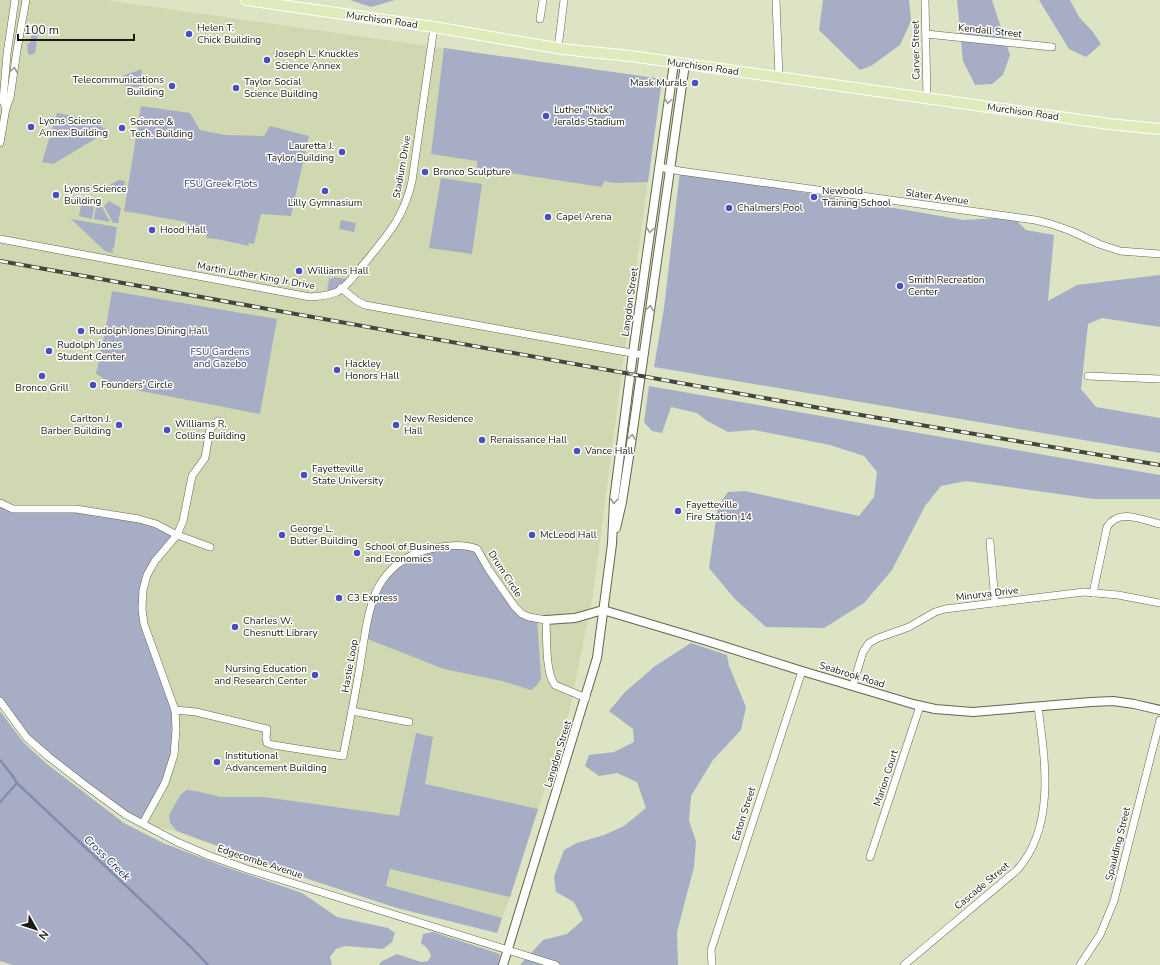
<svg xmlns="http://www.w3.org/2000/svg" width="1160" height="965" viewBox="0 0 1160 965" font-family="'Nunito Sans',sans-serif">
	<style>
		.built { fill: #cfd8b1 }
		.green { fill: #a7adc4 }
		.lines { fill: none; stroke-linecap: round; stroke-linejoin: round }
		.stream { stroke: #848caf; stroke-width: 2.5 }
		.minor-casing { stroke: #61684c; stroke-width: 8 }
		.tertiary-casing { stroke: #61684c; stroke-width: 10 }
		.primary-casing { stroke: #fff; stroke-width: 12 }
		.minor { stroke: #fff; stroke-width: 7 }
		.tertiary { stroke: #fff; stroke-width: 8 }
		.primary { stroke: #e0ebbb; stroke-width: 10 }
		.rail-casing { stroke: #434737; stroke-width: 4 }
		.rail { stroke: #fff; stroke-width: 2.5; stroke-dasharray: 8; stroke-linecap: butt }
		.oneway { stroke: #979893 }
		.poi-dot { fill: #494ec3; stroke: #fff; stroke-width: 1.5 }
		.labels { text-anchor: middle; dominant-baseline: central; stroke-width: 3; stroke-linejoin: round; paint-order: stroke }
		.street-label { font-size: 10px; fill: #181b0f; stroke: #fff }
		.poi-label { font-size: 10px; fill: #181b0f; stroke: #fff; text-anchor: start }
		.park-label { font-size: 10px; fill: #313868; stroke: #fff }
		.water-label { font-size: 11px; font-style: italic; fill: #262c5b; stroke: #fff }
	</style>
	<rect width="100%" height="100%" fill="#dce4c4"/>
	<polygon class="built" points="0,0 105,0 662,79 624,355 593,595 569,713 510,897 502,918 497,933 213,845 174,831 143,823 0,701"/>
	<g class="green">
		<polygon points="350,0 395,0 371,7"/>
		<polygon points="823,0 909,0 911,21 900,45 871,66 860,70 819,30"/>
		<polygon points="957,0 992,0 1010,55 1003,75 992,84 975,85 963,61"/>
		<polygon points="1039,0 1070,0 1079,17 1093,32 1101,44 1086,57 1069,49"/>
		<polygon points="32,33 38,34 37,39 35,39 35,42 37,42 35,53 30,55 28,54 27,44 30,43"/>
		<polygon points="444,48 662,79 648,182 615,183 604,181 602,187 477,168 477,161 431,154"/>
		<polygon points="142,69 140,83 142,85 142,88 121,85 122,76"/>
		<polygon points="141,106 190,113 200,130 225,135 264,136 270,126 309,136 291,216 261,214 254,244 248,243 249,246 217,239 206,238 207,234 186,230 187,222 124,211"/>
		<polygon points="57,113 105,122 102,124 101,127 106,129 107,132 53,164 42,162"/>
		<polygon points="680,171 964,220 1013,217 1026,230 1054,235 1048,301 1077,285 1160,275 1160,327 1102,318 1088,324 1081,389 1096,407 1160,418 1160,453 654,367 664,308"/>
		<polygon points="441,178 482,184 472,254 429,248"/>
		<polygon points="119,180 125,181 124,190 111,192 108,186"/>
		<polygon points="109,201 121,208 118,223 113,223 104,206"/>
		<polygon points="81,205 94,207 92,219 79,216"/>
		<polygon points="96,207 102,207 110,222 94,219"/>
		<polygon points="71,219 117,227 114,248 111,249 113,250 113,253 105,251"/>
		<polygon points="341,220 356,223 354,232 339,229"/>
		<polygon points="334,277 347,279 338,287 327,292 329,279 334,278"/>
		<polygon points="112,291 277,319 260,414 105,384 102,377 96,374 106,327"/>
		<polygon points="649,386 1160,475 1160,499 1094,499 966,481 941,486 925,506 892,570 864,603 824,628 766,627 735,599 709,568 718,506 728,492 745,491 859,516 874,497 877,472 864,456 830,445 754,430 728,432 707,421 697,413 671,407 662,433 652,431 644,422"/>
		<polygon points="0,503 13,509 80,509 121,515 177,535 155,561 144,587 142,609 175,715 175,746 166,779 143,823 109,803 27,738 0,700"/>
		<polygon points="444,546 477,549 515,607 537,618 541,679 537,685 531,690 502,681 444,669 365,638 376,591 403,559"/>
		<polygon points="691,643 727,655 729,666 746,707 741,730 713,760 691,796 689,821 696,841 694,867 677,932 678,965 520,965 543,940 567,934 583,920 574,902 556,892 554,877 564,850 577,843 604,835 624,826 646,808 637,782 617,773 599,776 585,766 589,755 614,752 634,742 633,729 609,711 625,692 655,666"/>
		<polygon points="0,711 24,743 47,764 124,823 163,843 223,866 302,893 337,917 388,928 395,933 392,942 383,949 345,946 336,949 330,957 332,965 13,965 0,961"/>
		<polygon points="416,733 433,737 425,784 538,809 510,897 390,869 386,886 502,918 497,933 397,908 311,880 177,831 170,823 169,815 181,794 187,790 196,791 221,797 264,797 399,816"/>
		<polygon points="433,932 500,954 498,965 379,965 382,961 397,954 421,962 428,961 431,955 427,948 421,943 423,934"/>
	</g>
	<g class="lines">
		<g class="stream">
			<polyline points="0,760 12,775 17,783 192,948 208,965"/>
			<polyline points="0,802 17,783"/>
		</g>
		<g class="minor-casing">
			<g id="minor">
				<polyline points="776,0 779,77"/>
				<polyline points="925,0 927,99"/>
				<polyline points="540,19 543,0"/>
				<polyline points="926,34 1052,47"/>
				<polyline points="558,48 564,0"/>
				<polyline points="6,108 3,101 7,54 15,0"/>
				<polyline points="0,143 6,108 10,98 17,50 26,0"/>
				<polyline points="659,167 680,171 1035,220 1051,224 1071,231 1099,244 1120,251 1160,254"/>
				<path d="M0 239 310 297C319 296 329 296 337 292 348 286 355 274 363 265 386 237 404 218 412 181L434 27"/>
				<polyline points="341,288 357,301 365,305 643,355"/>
				<polyline points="1088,376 1160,379"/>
				<polyline points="0,503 13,509 76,509 139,519 156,524 177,535 210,547"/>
				<polyline points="990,542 995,603"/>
				<path d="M1093 593 1107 527C1119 508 1142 520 1160 524"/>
				<polyline points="853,685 863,652 869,643 878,638 909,627 935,612 945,609 1084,592 1118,595 1160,603"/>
				<polyline points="0,701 27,738 49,757 85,785 126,815 177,842 210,856 247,869 556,965"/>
				<path d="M175 710 196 712 267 729 266 737 267 743 273 745 343 756C349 726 355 696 360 666 364 641 368 601 382 581 395 562 413 552 435 548 449 545 464 544 477 549L489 570 515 607 522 614 529 617 546 620C547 636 545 673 555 685L586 698"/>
				<polyline points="352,711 409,722"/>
				<polyline points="143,823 165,783 174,755 176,729 175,710 144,624 142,609 143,590 147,575 155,561 177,535 183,521 192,476 205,458 210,429 218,421"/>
				<polyline points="870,857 920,706"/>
				<polyline points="712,965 711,950 802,671"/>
				<path d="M904 965 1017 870C1056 827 1045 759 1038 707"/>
				<polyline points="1080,965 1100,935 1114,901 1160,720"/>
			</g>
		</g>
		<g class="tertiary-casing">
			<g id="tertiary">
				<polyline points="616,528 622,502 632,437 685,64"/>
				<polyline points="546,620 575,618 603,610 707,641 802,671 913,704 935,709 973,712 1091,702 1113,701 1134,704 1160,710"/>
				<polyline points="503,965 597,658 612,544 614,500 633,353 674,63"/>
			</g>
		</g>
		<g class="primary-casing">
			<polyline id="primary" points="246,0 434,27 562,49 630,56 1109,124 1160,129"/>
		</g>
		<use href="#minor" class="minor"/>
		<use href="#tertiary" class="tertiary"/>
		<use href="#primary" class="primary"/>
		<g class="rail-casing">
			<polyline id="rail" points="0,261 831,410 1160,465"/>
		</g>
		<use href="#rail" class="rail"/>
	</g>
	<defs><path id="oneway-chevron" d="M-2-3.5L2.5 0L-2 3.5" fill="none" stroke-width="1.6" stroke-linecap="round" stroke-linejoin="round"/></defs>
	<g class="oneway">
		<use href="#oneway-chevron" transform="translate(14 70) rotate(-82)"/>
		<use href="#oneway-chevron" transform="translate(668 101) rotate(98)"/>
		<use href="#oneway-chevron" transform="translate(650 230) rotate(98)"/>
		<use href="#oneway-chevron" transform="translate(650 308) rotate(-82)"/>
		<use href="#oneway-chevron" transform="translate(631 373) rotate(97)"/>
		<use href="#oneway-chevron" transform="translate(632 437) rotate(-82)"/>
		<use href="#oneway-chevron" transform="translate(614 501) rotate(95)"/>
	</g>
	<g class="poi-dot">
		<circle cx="189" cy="34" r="4"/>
		<circle cx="267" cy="60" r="4"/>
		<circle cx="695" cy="83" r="4"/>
		<circle cx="172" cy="86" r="4"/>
		<circle cx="236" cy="88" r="4"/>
		<circle cx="546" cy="116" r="4"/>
		<circle cx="31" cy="127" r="4"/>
		<circle cx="122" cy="128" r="4"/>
		<circle cx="342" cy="152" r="4"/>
		<circle cx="425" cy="172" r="4"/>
		<circle cx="325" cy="191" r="4"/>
		<circle cx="56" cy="195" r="4"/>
		<circle cx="814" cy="197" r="4"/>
		<circle cx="729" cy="208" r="4"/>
		<circle cx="548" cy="217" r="4"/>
		<circle cx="152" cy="230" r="4"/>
		<circle cx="299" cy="271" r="4"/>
		<circle cx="900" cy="286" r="4"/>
		<circle cx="81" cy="331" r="4"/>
		<circle cx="49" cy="351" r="4"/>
		<circle cx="337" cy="370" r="4"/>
		<circle cx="42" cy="376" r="4"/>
		<circle cx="93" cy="385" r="4"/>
		<circle cx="119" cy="425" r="4"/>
		<circle cx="396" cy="425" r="4"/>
		<circle cx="167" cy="430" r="4"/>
		<circle cx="482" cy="440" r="4"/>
		<circle cx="577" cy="451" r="4"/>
		<circle cx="304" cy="475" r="4"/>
		<circle cx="678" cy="511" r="4"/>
		<circle cx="282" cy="535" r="4"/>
		<circle cx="532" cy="535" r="4"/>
		<circle cx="357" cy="553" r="4"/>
		<circle cx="339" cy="598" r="4"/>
		<circle cx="235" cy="627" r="4"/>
		<circle cx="315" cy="675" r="4"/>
		<circle cx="217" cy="762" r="4"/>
	</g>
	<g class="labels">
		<g class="street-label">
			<text transform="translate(382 20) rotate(8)">Murchison Road</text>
			<text transform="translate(990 31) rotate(6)">Kendall Street</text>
			<text transform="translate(916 50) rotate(-91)">Carver Street</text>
			<text transform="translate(703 67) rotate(8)">Murchison Road</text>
			<text transform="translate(1023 112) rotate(8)">Murchison Road</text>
			<text transform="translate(402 167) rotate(-80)">Stadium Drive</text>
			<text transform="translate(937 197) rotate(8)">Slater Avenue</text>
			<text transform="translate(256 276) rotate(10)">Martin Luther King Jr Drive</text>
			<text transform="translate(630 302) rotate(-82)">Langdon Street</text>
			<text transform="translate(505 574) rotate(57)">Drum Circle</text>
			<text transform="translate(987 594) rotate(-7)">Minurva Drive</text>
			<text transform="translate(350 666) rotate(-80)">Hastie Loop</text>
			<text transform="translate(852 675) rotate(17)">Seabrook Road</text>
			<text transform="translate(558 754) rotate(-73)">Langdon Street</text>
			<text transform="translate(886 778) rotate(-72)">Marion Court</text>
			<text transform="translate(744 814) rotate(-72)">Eaton Street</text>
			<text transform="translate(1118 844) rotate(-76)">Spaulding Street</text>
			<text transform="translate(260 862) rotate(18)">Edgecombe Avenue</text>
			<text transform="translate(982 886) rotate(-40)">Cascade Street</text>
		</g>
		<g class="poi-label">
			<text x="197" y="28">Helen T.<tspan x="197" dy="12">Chick Building</tspan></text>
			<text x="275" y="54">Joseph L. Knuckles<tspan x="275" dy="12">Science Annex</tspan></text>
			<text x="164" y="80" text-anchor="end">Telecommunications<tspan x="164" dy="12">Building</tspan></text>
			<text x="244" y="82">Taylor Social<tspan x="244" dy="12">Science Building</tspan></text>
			<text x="687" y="83" text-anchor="end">Mask Murals</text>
			<text x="554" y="110">Luther "Nick"<tspan x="554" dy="12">Jeralds Stadium</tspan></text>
			<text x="39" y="121">Lyons Science<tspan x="39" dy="12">Annex Building</tspan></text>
			<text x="130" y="122">Science &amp;<tspan x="130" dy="12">Tech. Building</tspan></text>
			<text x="334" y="146" text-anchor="end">Lauretta J.<tspan x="334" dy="12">Taylor Building</tspan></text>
			<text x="433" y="172">Bronco Sculpture</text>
			<text x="64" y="189">Lyons Science<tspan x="64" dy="12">Building</tspan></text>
			<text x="822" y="191">Newbold<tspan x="822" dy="12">Training School</tspan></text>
			<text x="325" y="203" text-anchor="middle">Lilly Gymnasium</text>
			<text x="737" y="208">Chalmers Pool</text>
			<text x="556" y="217">Capel Arena</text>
			<text x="160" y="230">Hood Hall</text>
			<text x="307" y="271">Williams Hall</text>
			<text x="908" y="280">Smith Recreation<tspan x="908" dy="12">Center</tspan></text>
			<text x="89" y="331">Rudolph Jones Dining Hall</text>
			<text x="57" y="345">Rudolph Jones<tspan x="57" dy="12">Student Center</tspan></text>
			<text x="345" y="364">Hackley<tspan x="345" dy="12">Honors Hall</tspan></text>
			<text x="101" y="385">Founders' Circle</text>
			<text x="42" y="388" text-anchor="middle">Bronco Grill</text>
			<text x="111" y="419" text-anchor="end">Carlton J.<tspan x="111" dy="12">Barber Building</tspan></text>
			<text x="404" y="419">New Residence<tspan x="404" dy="12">Hall</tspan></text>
			<text x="175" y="424">Williams R.<tspan x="175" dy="12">Collins Building</tspan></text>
			<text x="490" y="440">Renaissance Hall</text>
			<text x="585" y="451">Vance Hall</text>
			<text x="312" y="469">Fayetteville<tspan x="312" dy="12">State University</tspan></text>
			<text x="686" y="505">Fayetteville<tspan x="686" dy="12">Fire Station 14</tspan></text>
			<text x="290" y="529">George L.<tspan x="290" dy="12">Butler Building</tspan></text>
			<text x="540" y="535">McLeod Hall</text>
			<text x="365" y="547">School of Business<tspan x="365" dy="12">and Economics</tspan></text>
			<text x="347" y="598">C3 Express</text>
			<text x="243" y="621">Charles W.<tspan x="243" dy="12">Chesnutt Library</tspan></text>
			<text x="307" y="669" text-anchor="end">Nursing Education<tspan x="307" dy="12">and Research Center</tspan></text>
			<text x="225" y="756">Institutional<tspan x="225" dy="12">Advancement Building</tspan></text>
		</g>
		<g class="park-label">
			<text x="221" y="184">FSU Greek Plots</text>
			<text x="220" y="352">FSU Gardens<tspan x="220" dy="12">and Gazebo</tspan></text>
		</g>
		<g class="water-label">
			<text transform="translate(107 858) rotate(44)">Cross Creek</text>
		</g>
	</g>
	<g transform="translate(36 929) rotate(129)" stroke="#ffffff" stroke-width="3" paint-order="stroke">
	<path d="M0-3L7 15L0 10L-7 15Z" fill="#181b0f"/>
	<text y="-6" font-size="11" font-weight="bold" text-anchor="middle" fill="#181b0f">N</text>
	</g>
	<path d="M18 34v6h116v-6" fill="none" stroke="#181b0f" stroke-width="2"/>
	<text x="24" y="34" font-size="12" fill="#181b0f" stroke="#ffffff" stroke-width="3" paint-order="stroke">100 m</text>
</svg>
